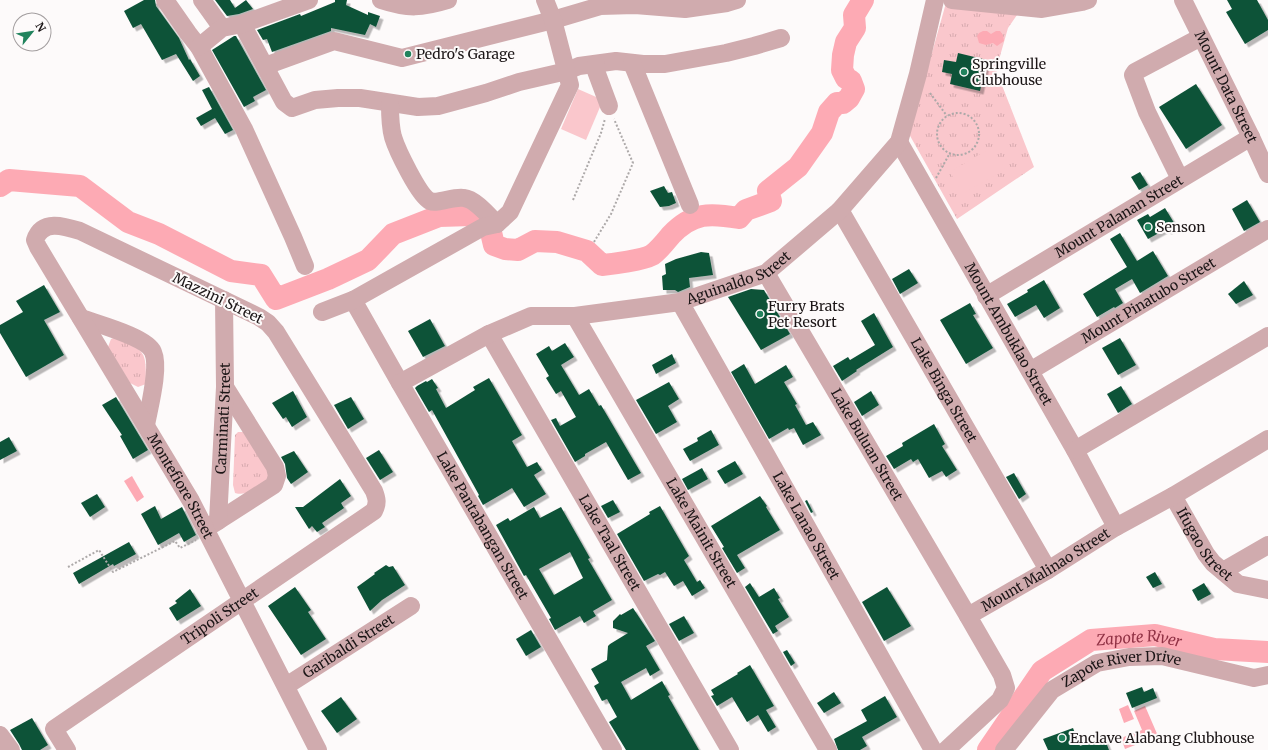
<svg xmlns="http://www.w3.org/2000/svg" width="1268" height="750" viewBox="0 0 1268 750" font-family="Merriweather,serif">
	<style>
		.grass { fill: url(#grass-tufts) }
		.pitch { fill: #fac7cc }
		.water { fill: #fdaab4 }
		.lines { fill: none; stroke-linecap: round; stroke-linejoin: round }
		.river { stroke: #fdaab4; stroke-width: 22 }
		.building { fill: #115339; fill-rule: evenodd; filter: url(#shadow) }
		.path { stroke: #ada9a9; stroke-width: 2; stroke-dasharray: 2 2; stroke-linecap: butt }
		.minor { stroke: #d0abae; stroke-width: 18 }
		.poi-dot { fill: #21835d; stroke: #fdfafa; stroke-width: 1.5 }
		.labels { text-anchor: middle; dominant-baseline: central; stroke-width: 4; stroke-linejoin: round; paint-order: stroke }
		.poi-label { font-size: 14px; fill: #1b1516; stroke: #fdfafa; text-anchor: start }
		.street-label { font-size: 14px; fill: #1b1516; stroke: #fdfafa }
		.water-label { font-size: 15px; font-style: italic; fill: #913245; stroke: #fdfafa }
	</style>
	<defs>
		<pattern id="grass-tufts" width="24" height="20" patternUnits="userSpaceOnUse"><rect width="24" height="20" fill="#fac7cc"/><path d="M3 7l-1-3M5 7V3M7 7l1-3M15 17l-1-3M17 17v-4M19 17l1-3" fill="none" stroke="#d6aaae"/></pattern>
		<filter id="shadow"><feDropShadow dx="3.5" dy="3.5" stdDeviation="0" flood-color="#0004"/></filter>
	</defs>
	<rect width="100%" height="100%" fill="#fdfafa"/>
	<g class="grass">
		<polygon points="946,3 1019,12 1008,28 996,70 1034,167 957,219 909,134"/>
		<path d="M116 337C146 352 146 350 146 384L138 387 130 383 108 347 111 339Z"/>
		<path d="M238 432H243L269 469V478C258 486 249 497 235 493L233 485 235 435Z"/>
	</g>
	<g class="pitch">
		<polygon points="578,89 603,100 586,140 561,129"/>
		<polygon points="992,147 1005,169 963,194 950,172"/>
	</g>
	<g class="water">
		<polygon points="983,31 987,31 991,34 996,31 1000,31 1003,35 1004,41 997,46 993,43 986,45 979,43 977,36 979,33"/>
		<polygon points="132,476 144,497 137,502 124,481"/>
		<polygon points="1128,705 1134,719 1124,723 1119,709"/>
		<polygon points="1145,706 1158,736 1125,749 1121,738 1142,730 1134,711"/>
	</g>
	<g class="lines">
		<g class="river">
			<path d="M0 186 9 180 80 186 128 222 159 234 231 271 261 275 276 299 328 279 368 260 393 234 439 216 472 215 490 228 494 245 505 249 518 250 535 241 557 242 587 251 602 265C613 264 643 260 652 255 659 250 666 241 671 235 693 212 710 213 739 218L746 210 771 201 768 191 798 167 822 133 829 112 837 103H843L849 98 854 89 851 81 846 78 842 70 843 55 846 42 855 28 854 15 863 0"/>
			<path id="s1" d="M988 750 1042 671 1091 640 1155 635 1214 649 1268 652"/>
		</g>
	</g>
	<g class="building">
		<polygon points="144,0 155,0 156,6 179,38 189,60 190,59 200,76 193,81 176,54 162,60 141,24 133,28 124,11"/>
		<polygon points="215,0 230,0 235,8 246,0 253,9 239,14 227,16"/>
		<polygon points="335,0 347,0 346,5 368,15 368,12 380,16 376,27 370,24 365,35 331,28 331,31 272,52 267,39 263,40 257,30 300,14 301,16 335,2"/>
		<polygon points="1227,0 1257,0 1268,20 1268,30 1245,44 1226,12 1232,9"/>
		<polygon points="234,36 236,36 266,90 253,97 255,101 244,107 212,50"/>
		<polygon points="958,53 987,60 980,91 950,84 952,74 942,72 944,60 956,62"/>
		<polygon points="1196,84 1222,125 1186,149 1159,107"/>
		<polygon points="209,87 233,130 225,134 215,118 201,126 196,118 212,109 202,90"/>
		<polygon points="1140,172 1148,185 1139,190 1131,177"/>
		<polygon points="664,186 668,193 672,192 676,203 669,206 660,207 650,191"/>
		<polygon points="1247,200 1260,222 1244,231 1232,209"/>
		<polygon points="1165,208 1176,226 1168,231 1166,229 1148,239 1137,220 1148,214 1150,217"/>
		<polygon points="1120,233 1137,261 1153,251 1168,276 1140,293 1132,279 1115,289 1123,303 1115,308 1114,307 1097,317 1083,294 1127,267 1110,239"/>
		<polygon points="701,252 709,253 713,275 689,278 690,287 678,292 675,290 663,290 662,276 666,274 665,264 676,259"/>
		<polygon points="909,269 918,283 900,294 892,279"/>
		<polygon points="1044,280 1060,308 1044,318 1036,305 1015,317 1007,304 1028,292 1027,290"/>
		<polygon points="1244,281 1253,295 1236,304 1228,294"/>
		<polygon points="44,285 60,312 44,320 64,355 26,377 0,333 0,325 23,312 16,301"/>
		<polygon points="751,289 764,290 790,334 761,350 728,297"/>
		<polygon points="970,303 976,314 973,315 993,348 966,364 940,320"/>
		<polygon points="874,313 893,347 856,370 857,371 842,381 833,366 848,357 850,360 875,345 861,321"/>
		<polygon points="430,319 445,346 423,357 408,331"/>
		<polygon points="1120,338 1136,365 1118,375 1102,348"/>
		<polygon points="565,343 574,357 561,365 579,395 589,389 599,406 601,405 641,473 628,480 606,442 585,454 585,456 575,462 551,420 556,418 560,426 576,417 561,391 556,394 546,378 549,376 536,354 549,346 552,351"/>
		<polygon points="672,354 676,363 656,374 652,365"/>
		<polygon points="744,364 755,384 786,365 793,377 784,382 797,404 795,405 806,425 813,422 821,435 803,445 794,428 789,430 788,428 769,439 731,372"/>
		<polygon points="489,378 522,435 512,441 527,467 537,462 542,470 534,475 546,494 524,507 512,488 483,505 478,496 479,495 432,410 429,412 415,388 417,386 426,381 427,382 432,379 438,388 436,389 446,408 475,390 473,387"/>
		<polygon points="669,382 679,399 668,406 677,422 656,434 636,400"/>
		<polygon points="1121,386 1132,404 1118,413 1107,394"/>
		<polygon points="293,391 307,417 292,427 286,417 283,419 272,403"/>
		<polygon points="871,391 879,405 862,416 854,402"/>
		<polygon points="116,397 148,450 133,459 120,436 122,435 102,405"/>
		<polygon points="351,397 364,419 348,429 334,405"/>
		<polygon points="934,424 945,444 942,446 957,470 946,477 942,471 929,478 918,459 913,462 911,459 894,469 886,456 903,446 902,443"/>
		<polygon points="711,430 719,445 690,461 683,449 698,441 697,438"/>
		<polygon points="9,437 17,451 0,460 0,442"/>
		<polygon points="379,450 393,472 380,480 366,458"/>
		<polygon points="294,451 308,472 291,484 287,478 285,464 281,457"/>
		<polygon points="735,461 743,474 725,484 717,471"/>
		<polygon points="702,468 708,479 688,490 682,479"/>
		<polygon points="1014,473 1026,494 1019,499 1006,477"/>
		<polygon points="340,479 351,496 341,503 344,508 322,523 325,527 317,532 312,526 309,529 295,507 303,507"/>
		<polygon points="97,494 105,507 90,517 81,503"/>
		<polygon points="760,496 767,506 766,507 780,530 737,555 745,568 737,573 722,548 724,547 711,526"/>
		<polygon points="613,500 620,512 608,518 601,506"/>
		<polygon points="807,500 813,512 811,513 805,501"/>
		<polygon points="155,506 161,519 182,507 196,535 184,542 179,533 158,545 141,514"/>
		<polygon points="660,506 689,556 684,560 697,582 700,580 705,588 692,596 683,581 674,586 665,572 660,575 658,574 644,581 617,534 650,514 649,512"/>
		<path d="M534 507 540 518 561 507 590 558 588 559 612 600 593 611 596 616 584 623 580 616 555 630 549 619 551 618 526 575 524 576 496 525 508 518 510 521ZM570 552 583 578 554 595 539 569Z"/>
		<polygon points="129,542 136,554 114,566 113,564 79,584 73,573"/>
		<polygon points="386,565 389,567 393,566 405,585 382,600 370,611 357,587 375,574 374,573"/>
		<polygon points="1155,572 1162,584 1153,588 1146,577"/>
		<polygon points="750,583 759,597 774,588 780,598 778,599 789,617 775,626 778,631 773,634 745,587"/>
		<polygon points="1204,583 1211,594 1198,601 1192,590"/>
		<polygon points="295,587 311,610 308,612 326,639 301,655 268,606"/>
		<polygon points="887,587 911,626 884,641 862,602"/>
		<polygon points="190,589 201,606 177,621 169,608 177,603 175,601"/>
		<polygon points="633,608 655,641 646,646 660,670 650,676 646,668 621,682 631,700 662,681 670,695 668,696 699,750 626,750 609,722 617,717 607,699 602,701 594,686 599,683 591,669 607,660 608,646 610,644 628,633 613,628 613,621 620,614 621,615"/>
		<polygon points="684,616 694,633 679,641 669,624"/>
		<polygon points="531,630 541,647 526,656 516,639"/>
		<polygon points="787,650 795,663 791,666 783,652"/>
		<polygon points="750,665 774,706 766,710 776,727 768,732 758,715 747,722 732,697 717,706 711,696 714,695 711,690 738,674 737,673"/>
		<polygon points="1142,687 1144,692 1153,688 1157,698 1132,708 1126,693"/>
		<polygon points="834,692 841,703 824,713 817,703"/>
		<polygon points="885,696 897,717 862,737 867,746 860,750 838,750 834,739 867,721 861,710"/>
		<polygon points="341,697 357,719 337,733 321,711"/>
		<polygon points="32,718 48,745 40,750 22,750 19,744 10,730"/>
		<polygon points="1073,728 1080,746 1104,737 1109,750 1048,750 1043,739"/>
	</g>
	<g class="lines">
		<g class="path">
			<polyline points="930,93 947,116"/>
			<circle cx="958" cy="134" r="21"/>
			<polyline points="936,178 950,153"/>
			<polyline points="573,200 601,133 605,119"/>
			<polyline points="594,242 611,214 633,163 614,119"/>
			<polyline points="68,567 99,550 113,572 175,541 180,548 196,540"/>
		</g>
		<g class="minor">
			<polyline points="165,0 188,33 199,47 244,129 293,237 305,266"/>
			<polyline points="202,0 222,28"/>
			<path d="M381 0C408 9 422 8 448 0"/>
			<polyline points="952,0 1042,9 1082,2 1088,0"/>
			<path id="s2" d="M1183 0 1251 137 1268 174"/>
			<polyline points="242,24 284,102 292,108 315,100 338,98 360,98 418,107 438,106 486,93 519,82 567,71 579,66 616,61 643,64 665,64 726,53 754,46 781,38"/>
			<polyline points="199,47 222,28 242,24 309,0"/>
			<polyline points="632,63 690,205"/>
			<polyline points="596,64 596,71 609,106"/>
			<polyline points="265,66 334,41 402,58 553,20 600,6 635,5 685,9 727,3 737,0"/>
			<path d="M390 104C390 115 390 126 393 137 397 150 419 196 430 201 438 204 454 196 464 198 475 199 489 216 497 224"/>
			<path id="s3" d="M899 142 1075 450 1116 527"/>
			<polyline points="1180,179 1147,112 1133,75 1135,72 1201,37"/>
			<path id="s4" d="M840 210 1048 570"/>
			<path id="s5" d="M766 273 968 616"/>
			<path id="s6" d="M986 296 1251 137"/>
			<path id="s7" d="M353 300 400 383 613 750"/>
			<path id="s8" d="M680 302 933 750"/>
			<polyline points="322,312 353,300 483,227 497,224 510,212 570,85 553,20 545,0"/>
			<path id="s9" d="M575 316 828 750"/>
			<path d="M81 318C97 324 147 337 153 352 160 368 149 408 146 425"/>
			<path id="s10" d="M489 334 730 750"/>
			<path id="s11" d="M1030 371 1268 229"/>
			<path id="s12" d="M400 383 489 334 531 316H575L680 302 766 273 840 210 899 142 918 74 935 0"/>
			<polyline points="1075,450 1268,336"/>
			<path id="s13" d="M1173 496 1206 554 1213 563 1238 584 1268 590"/>
			<polyline points="218,521 274,485 277,476 275,467 225,387"/>
			<path id="s14" d="M205 529 218 521 225 387 224 300"/>
			<polyline points="1223,571 1268,545"/>
			<path id="s15" d="M286 686 411 606"/>
			<polyline points="0,735 11,750"/>
			<path id="s16" d="M67 750 54 729 374 511C378 503 377 499 374 491L276 332 268 323 259 317 80 231C64 226 42 219 35 240L38 247 191 501C233 584 276 667 318 750"/>
			<path id="s17" d="M946 750 1000 700 1006 688 1002 675 968 616 1048 570 1116 527 1173 496 1268 439"/>
			<path id="s18" d="M1004 750 1052 690 1097 663 1129 657 1162 656 1254 678 1268 675"/>
		</g>
	</g>
	<g class="poi-dot">
		<circle cx="408" cy="54" r="4"/>
		<circle cx="964" cy="72" r="4"/>
		<circle cx="1148" cy="227" r="4"/>
		<circle cx="760" cy="314" r="4"/>
		<circle cx="1062" cy="738" r="4"/>
	</g>
	<g class="labels">
		<g class="poi-label">
			<text x="416" y="54">Pedro's Garage</text>
			<text x="972" y="64">Springville<tspan x="972" dy="16">Clubhouse</tspan></text>
			<text x="1156" y="227">Senson</text>
			<text x="768" y="306">Furry Brats<tspan x="768" dy="16">Pet Resort</tspan></text>
			<text x="1070" y="738">Enclave Alabang Clubhouse</text>
		</g>
		<g class="street-label">
			<text stroke="none"><textPath href="#s2" startOffset="97">Mount Data Street</textPath></text>
			<text stroke="none"><textPath href="#s6" startOffset="155">Mount Palanan Street</textPath></text>
			<text stroke="none"><textPath href="#s12" startOffset="361">Aguinaldo Street</textPath></text>
			<text transform="translate(218 298) rotate(26)">Mazzini Street</text>
			<text stroke="none"><textPath href="#s11" startOffset="138">Mount Pinatubo Street</textPath></text>
			<text stroke="none"><textPath href="#s3" startOffset="221">Mount Ambuklao Street</textPath></text>
			<text stroke="none"><textPath href="#s4" startOffset="208">Lake Binga Street</textPath></text>
			<text stroke="none"><textPath href="#s14" startOffset="118">Carminati Street</textPath></text>
			<text stroke="none"><textPath href="#s5" startOffset="199">Lake Buluan Street</textPath></text>
			<text stroke="none"><textPath href="#s16" startOffset="1179">Montefiore Street</textPath></text>
			<text stroke="none"><textPath href="#s7" startOffset="260">Lake Pantabangan Street</textPath></text>
			<text stroke="none"><textPath href="#s8" startOffset="257">Lake Lanao Street</textPath></text>
			<text stroke="none"><textPath href="#s9" startOffset="251">Lake Mainit Street</textPath></text>
			<text stroke="none"><textPath href="#s10" startOffset="241">Lake Taal Street</textPath></text>
			<text stroke="none"><textPath href="#s13" startOffset="58">Ifugao Street</textPath></text>
			<text stroke="none"><textPath href="#s17" startOffset="259">Mount Malinao Street</textPath></text>
			<text stroke="none"><textPath href="#s16" startOffset="225">Tripoli Street</textPath></text>
			<text stroke="none"><textPath href="#s15" startOffset="74">Garibaldi Street</textPath></text>
			<text stroke="none"><textPath href="#s18" startOffset="152">Zapote River Drive</textPath></text>
		</g>
		<g class="water-label">
			<text stroke="none"><textPath href="#s1" startOffset="202">Zapote River</textPath></text>
		</g>
	</g>
	<g transform="translate(32 32) rotate(60)"><circle r="19" fill="#fdfafa" stroke="#a39e9f"/>
	<path d="M0-3L7 15L0 10L-7 15Z" fill="#21835d"/>
	<text y="-6" font-size="11" font-weight="bold" text-anchor="middle" fill="#1b1516">N</text>
	</g>
</svg>
